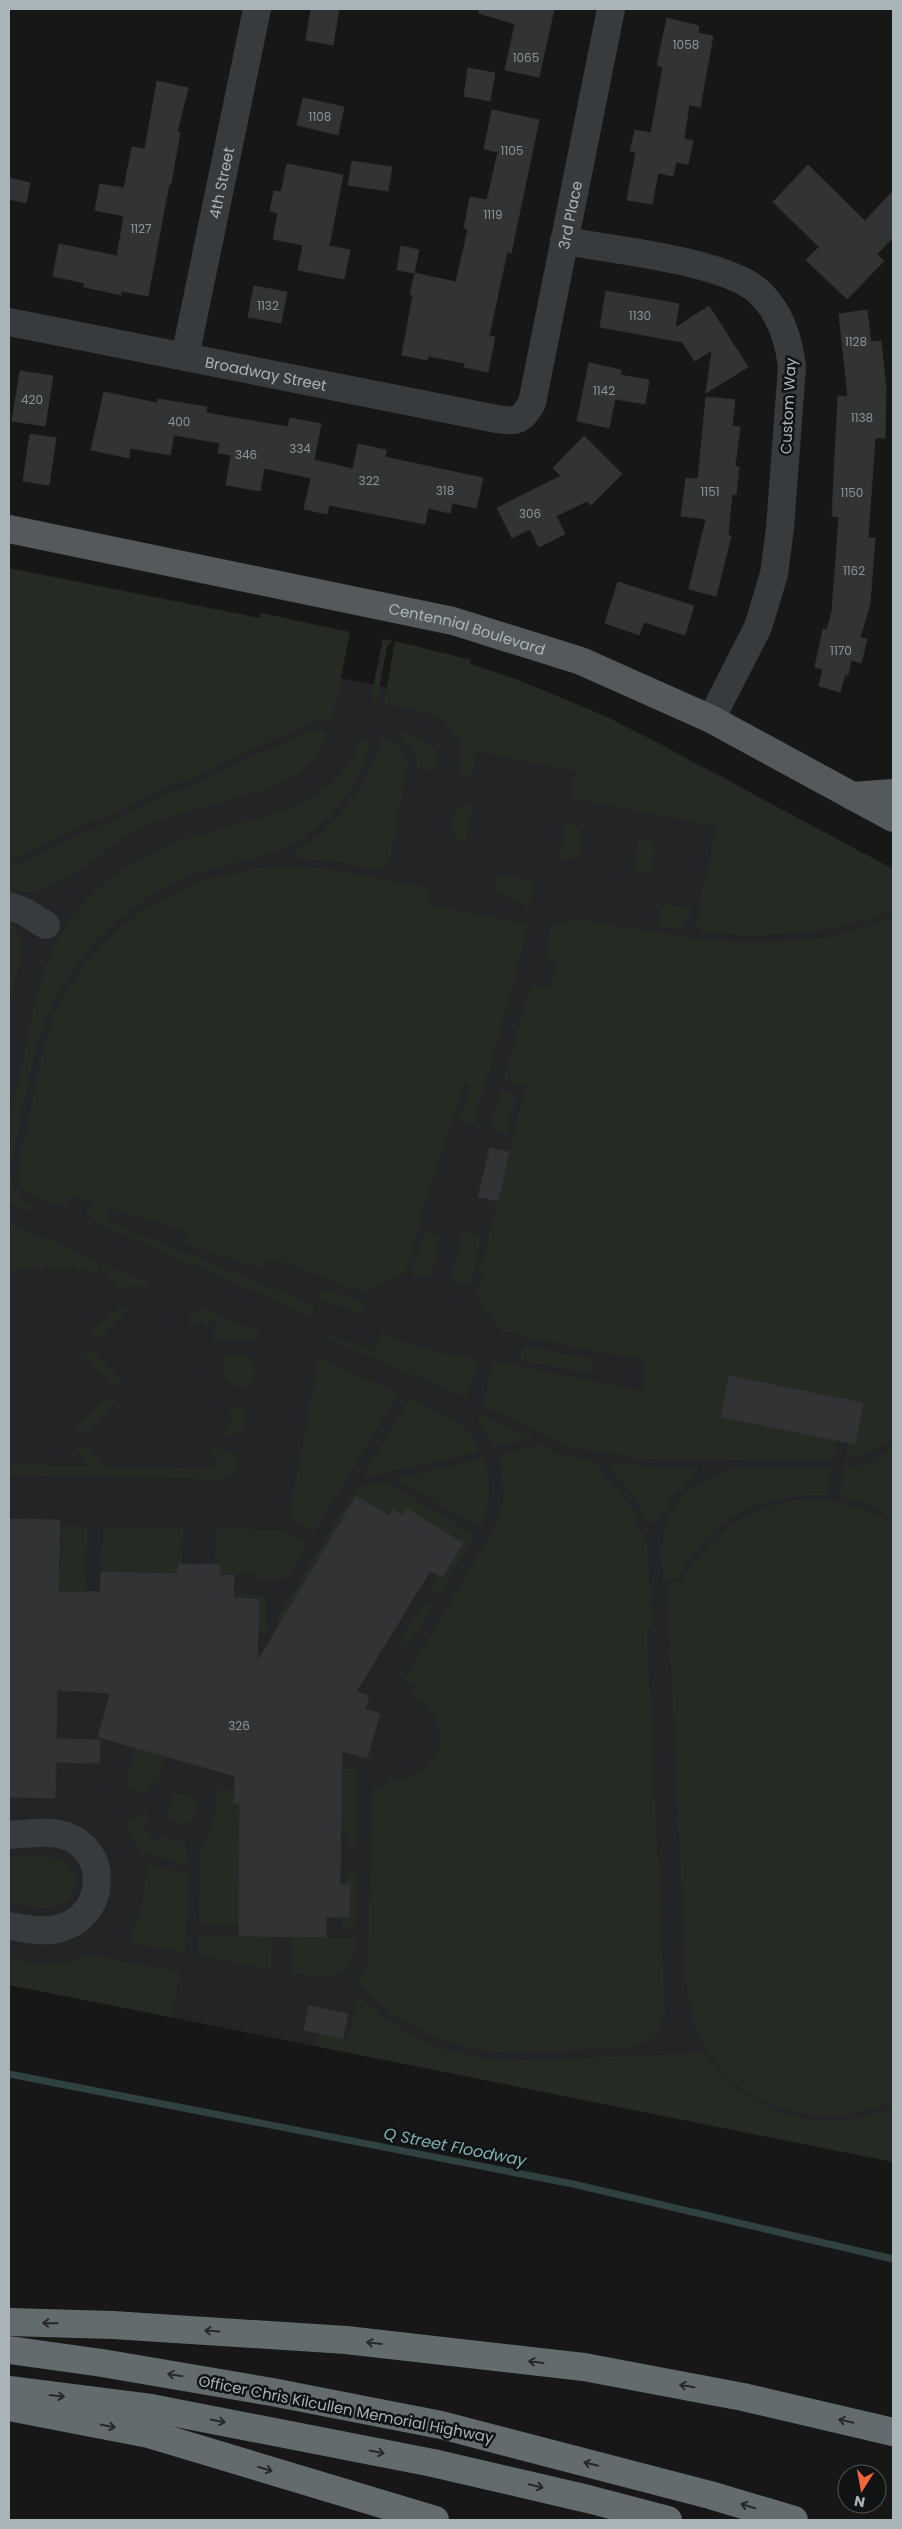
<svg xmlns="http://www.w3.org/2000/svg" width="902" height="2529" viewBox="0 0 902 2529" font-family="Poppins,sans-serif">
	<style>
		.built { fill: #232425 }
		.green { fill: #252b23 }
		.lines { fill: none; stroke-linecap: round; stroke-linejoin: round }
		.stream { stroke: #304141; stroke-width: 7 }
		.building { fill: #323334; stroke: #313234 }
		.minor { stroke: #383b3d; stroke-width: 28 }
		.major { stroke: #54595c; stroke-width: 28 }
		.highway { stroke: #646b6e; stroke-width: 28 }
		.oneway { stroke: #26282a }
		.labels { text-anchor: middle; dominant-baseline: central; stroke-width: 5; stroke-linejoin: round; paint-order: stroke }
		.number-label { font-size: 12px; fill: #8b9497 }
		.street-label { font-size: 15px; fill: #a9b4b8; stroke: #111214 }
		.water-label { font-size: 16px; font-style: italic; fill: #80b0b3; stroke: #111214 }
	</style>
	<rect width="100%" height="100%" fill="#171718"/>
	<polygon class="built" points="9,568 341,678 410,692 518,680 605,716 661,744 893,869 893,2162 9,1985"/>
	<g class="green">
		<polygon points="9,568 260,618 261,613 350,632 332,722 318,720 9,860"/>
		<polygon points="383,639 393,641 387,646 377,702 371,696"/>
		<path d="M395 641 471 660 470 664 518 680 605 716 893 869V910C832 934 766 939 701 932L696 924 716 826 571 798 576 771 476 751 471 776H462C457 767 463 756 460 746 451 712 413 709 384 704Z"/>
		<path d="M313 729 329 733C318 755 305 770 284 782 236 802 182 808 136 831 94 853 61 899 9 891L11 866Z"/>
		<path d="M396 732C412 735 450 745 434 770L417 769C419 749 402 745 396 732Z"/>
		<path d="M380 737C394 741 404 748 408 762L389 862 377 870 333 861 298 858 294 852C338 826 371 788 380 737Z"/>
		<path d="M362 739 371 742C358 791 321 837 272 853 246 862 220 864 195 874 149 891 108 923 78 962 34 1020 26 1092 12 1161H9C4 1127 21 1073 28 1038 35 1003 41 968 59 937 84 895 123 864 167 846 235 818 331 819 362 739Z"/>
		<path d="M464 805 473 806 467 840 462 841C449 835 450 822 456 810Z"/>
		<path d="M568 823C586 826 583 844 577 857L567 861 559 858 565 826Z"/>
		<polygon points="642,837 653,844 656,856 651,869 638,876 634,872 639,840"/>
		<path d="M289 866 334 870 423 887 430 891 429 905 527 924 514 980 473 1126 459 1122 470 1085 464 1082 434 1178H432L406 1272 364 1293 275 1259 274 1261 265 1259 261 1269 184 1243 187 1232 111 1208 106 1220 314 1305 311 1316 94 1222 95 1218 86 1214 91 1201 71 1195 67 1206 58 1202 56 1206C41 1199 21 1195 18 1177 20 1154 26 1132 31 1109 37 1080 42 1049 53 1021 95 921 184 870 289 866Z"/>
		<polygon points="502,875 535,881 529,910 515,899 495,892 497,879"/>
		<polygon points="665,904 691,908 685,927 679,929 658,925 662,908"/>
		<path d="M893 918V1437L872 1452 846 1459 849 1442 855 1443 863 1403 730 1376 722 1417 837 1440 833 1460 639 1459 561 1445 542 1432 483 1407 492 1361 642 1391 647 1362 637 1358 525 1338 526 1335 500 1330 477 1297 483 1273 480 1272 526 1086 504 1080 531 984 550 988 557 960 546 956 552 925C575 917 594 921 617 926L619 929 621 926C719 945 797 954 893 918Z"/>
		<path d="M9 920C31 941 14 979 9 1005Z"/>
		<polygon points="500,1090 516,1094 506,1134 490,1130"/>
		<polygon points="9,1169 14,1190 22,1199 35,1206 27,1212 9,1201"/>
		<polygon points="9,1222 101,1263 94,1273 87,1267 80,1273 73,1266 67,1272 60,1265 53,1272 47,1265 40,1272 34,1265 26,1272 20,1266 13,1273 9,1268"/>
		<polygon points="425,1232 440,1235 430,1278 412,1275"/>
		<polygon points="462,1232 481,1236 469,1286 451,1282"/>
		<polygon points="102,1263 148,1283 149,1287 120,1288 101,1268"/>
		<polygon points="323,1289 363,1302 361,1314 319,1299"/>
		<polygon points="121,1306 126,1306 128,1310 100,1337 91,1337 91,1333"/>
		<polygon points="203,1308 256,1330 258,1337 252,1341 213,1340 211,1336 220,1328 213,1320 206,1327 200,1320 193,1326 187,1320 197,1311"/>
		<polygon points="382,1332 421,1348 477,1359 468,1398 327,1339 329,1334 374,1352"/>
		<polygon points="523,1346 593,1359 590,1373 520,1360"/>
		<polygon points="87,1352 95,1353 121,1381 121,1384 113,1385 85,1356"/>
		<path d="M228 1355C234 1355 243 1353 248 1356 259 1362 255 1378 249 1385 236 1391 230 1384 221 1375L227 1368 223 1359Z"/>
		<polygon points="319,1358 399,1393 314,1532 289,1517"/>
		<path d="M410 1398C440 1411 465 1421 481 1451L362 1478Z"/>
		<polygon points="106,1399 114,1400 115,1403 87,1431 78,1431 77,1427"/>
		<polygon points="240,1404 247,1407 244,1427 234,1435 225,1435 224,1431 233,1422 227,1415"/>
		<polygon points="479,1414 533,1438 495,1446 478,1420"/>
		<path d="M543 1445 559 1455 592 1460 597 1464 633 1510 647 1546 652 1620 647 1637 665 2014 655 2037 635 2047 512 2053 470 2048 431 2036 406 2023 393 2015 357 1983 365 1970 368 1960 372 1788H387V1779C442 1784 462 1720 411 1696L415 1687 404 1680 496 1526 504 1495 503 1477 498 1455Z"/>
		<polygon points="78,1446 85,1447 105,1467 211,1469 219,1462 210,1452 214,1449 226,1450 235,1454 236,1467 229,1477 221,1479 9,1475 9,1465 91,1466 76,1449"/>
		<polygon points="893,1448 893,1519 863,1503 839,1497 844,1468 863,1465"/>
		<path d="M484 1458C492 1483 491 1505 479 1528L397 1479Z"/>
		<polygon points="616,1463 650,1467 697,1468 697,1473 672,1497 659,1522 648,1522 632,1493 611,1470"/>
		<path d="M739 1468H831L826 1495C759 1493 709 1519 678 1579L663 1581C663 1566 661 1551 663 1537 669 1498 702 1475 739 1468Z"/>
		<polygon points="385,1481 475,1535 439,1595 431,1590 440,1575 442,1576 462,1543 407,1510 403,1516 393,1510 278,1633 279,1615 356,1488"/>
		<path d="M812 1499C841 1501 868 1508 893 1524V2101C824 2132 741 2113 704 2044 693 2024 689 2003 686 1981L667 1583 683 1581C712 1529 752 1502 812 1499Z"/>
		<polygon points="59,1526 87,1527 86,1592 58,1592"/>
		<polygon points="103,1527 183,1528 182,1564 179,1576 102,1572"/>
		<polygon points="216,1529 285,1530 307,1543 286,1579 258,1579 258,1574 220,1573 215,1565"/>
		<polygon points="233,1594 266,1595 266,1632 258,1631 259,1599 233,1598"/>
		<polygon points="425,1601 433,1605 406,1648 399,1644"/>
		<polygon points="136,1748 165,1756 158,1784 152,1782 149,1794 125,1787"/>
		<polygon points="342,1769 358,1769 357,1846 347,1846 347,1834 341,1833"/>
		<polygon points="218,1790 235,1790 234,1804 240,1804 239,1926 199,1924 200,1851 203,1841 206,1841 218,1802 215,1801"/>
		<polygon points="174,1793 192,1795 191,1798 198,1800 191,1824 173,1822 174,1819 167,1817"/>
		<polygon points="143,1812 148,1814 143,1830 151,1833 150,1838 161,1841 163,1836 185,1843 186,1865 141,1852 126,1824"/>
		<path d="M9 1856C33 1856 66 1850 75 1878L71 1896C55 1916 30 1905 9 1901Z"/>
		<path d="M150 1864 187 1875 186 1941 182 1944 186 1947 185 1952 135 1943 130 1934C137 1922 142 1909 144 1896 146 1884 143 1875 150 1864Z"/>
		<polygon points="346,1871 356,1871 355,1928 342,1928 342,1917 349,1917 350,1886 345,1885"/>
		<polygon points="198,1935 272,1936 271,1969 198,1955"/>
		<path d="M291 1937 355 1938C353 1982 328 1980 293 1973Z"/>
		<polygon points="88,1955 180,1972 172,2017 9,1985 9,1958 39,1964 64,1962 66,1965 70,1962"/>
		<path d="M357 1996 382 2016 411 2035 445 2050 478 2058 511 2061 705 2053C743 2113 829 2142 893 2105V2162L317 2046 320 2034 349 2037Z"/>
	</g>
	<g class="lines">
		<polyline class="stream" points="9,2074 573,2184 893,2259"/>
	</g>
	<g class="building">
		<polygon points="311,9 339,9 333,45 306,40"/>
		<polygon points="479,9 554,9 539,77 505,70 515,24 479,13"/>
		<polygon points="667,18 699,26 698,33 713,36 700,107 689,105 684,139 693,141 688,164 676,162 673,176 658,173 652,204 627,200 636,152 630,151 635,130 651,133 663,67 657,65"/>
		<polygon points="468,68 495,73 490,101 464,96"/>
		<polygon points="157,81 188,88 177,132 180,132 171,184 169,184 148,296 121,291 121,295 84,287 84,283 53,276 59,244 117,256 124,216 95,210 100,184 124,188 132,147 145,149"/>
		<polygon points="303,98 344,107 338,135 297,125"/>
		<polygon points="492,110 539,120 511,253 507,252 489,336 495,337 488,372 464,367 465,363 428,356 427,360 402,355 413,295 410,295 415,273 456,282 468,229 464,228 470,197 487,200 498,152 484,149"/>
		<polygon points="352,161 392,167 388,191 348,185"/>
		<polygon points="287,164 343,175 329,246 350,250 344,279 298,270 303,245 273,239 278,213 270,211 274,191 281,192"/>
		<polygon points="808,165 865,221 893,191 893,237 877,254 884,261 847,299 806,260 819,247 773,202"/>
		<polygon points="9,178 30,183 26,203 9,199"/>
		<polygon points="401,246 419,250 414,273 397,270"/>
		<polygon points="254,286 287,292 281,323 248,317"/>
		<polygon points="606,291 679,304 675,328 709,306 748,367 706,393 712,350 695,361 682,342 600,327"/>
		<polygon points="867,310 871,342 881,341 886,388 885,438 875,438 868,538 875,538 870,604 860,638 867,639 861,663 851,660 848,675 845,674 840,692 819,686 823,669 815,667 823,629 827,630 832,611 839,517 832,516 838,396 848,397 839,314"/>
		<polygon points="589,363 621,370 620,375 649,380 645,404 615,399 609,428 577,421"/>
		<polygon points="20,371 53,376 45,426 12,421"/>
		<polygon points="104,392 157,403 158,399 207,407 206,413 288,427 290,418 321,424 314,460 353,469 358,444 386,450 385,457 483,478 476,508 452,503 450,513 428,508 425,524 329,505 327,514 304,509 311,478 264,468 260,491 226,485 231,455 218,453 220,443 174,435 170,455 130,448 129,458 91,450"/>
		<polygon points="706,397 735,400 732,426 740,427 735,466 739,467 736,495 732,494 728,535 731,536 716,596 689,589 706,519 681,516 686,478 698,479"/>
		<polygon points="30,434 56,438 49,485 23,481"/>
		<polygon points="584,436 622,474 591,505 587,501 556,516 565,534 539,547 530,529 512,538 497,508 561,476 553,468"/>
		<polygon points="618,582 694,606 685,635 644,622 639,635 605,623"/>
		<polygon points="490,1148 509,1152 498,1201 478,1197"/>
		<polygon points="729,1376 863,1403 855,1444 721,1417"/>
		<polygon points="356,1496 390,1516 393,1510 403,1516 407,1509 463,1543 442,1577 430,1571 356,1692 369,1696 365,1709 380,1714 367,1758 342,1751 340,1885 350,1885 349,1917 326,1917 326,1937 239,1936 240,1804 234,1804 235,1776 98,1737 110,1693 57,1690 56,1739 100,1740 99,1763 56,1762 55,1798 9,1797 9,1519 60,1520 58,1592 100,1592 101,1572 177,1574 179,1564 220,1565 220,1575 234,1575 233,1598 259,1599 257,1662"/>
		<polygon points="309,2006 348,2014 343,2038 304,2030"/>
	</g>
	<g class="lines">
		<g class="minor">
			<path d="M564 241C610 249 726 261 759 292 780 312 789 339 792 367L780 528 774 574 758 627 711 719"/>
			<path id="s1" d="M9 322 497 419C517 422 521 421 532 403L611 9"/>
			<path id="s2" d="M185 357 257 9"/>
			<polyline points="9,906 23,911 46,925"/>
			<path d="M9 1835C27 1834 48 1830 66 1836 110 1851 106 1915 61 1928 44 1933 27 1929 9 1926"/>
		</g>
		<g class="major">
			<path id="s3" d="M9 529 453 621 581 661 711 719 893 818"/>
			<polyline points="852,796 893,793"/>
		</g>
		<g class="highway">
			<polyline points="9,2322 113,2325 346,2340 584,2367 743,2397 893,2432"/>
			<polyline points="9,2350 102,2363 272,2392 441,2425 710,2495 794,2520"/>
			<polyline points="9,2390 151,2408 433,2463 588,2499 668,2520"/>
			<polyline points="9,2407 149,2434 435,2520"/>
		</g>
	</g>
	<defs><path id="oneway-shaft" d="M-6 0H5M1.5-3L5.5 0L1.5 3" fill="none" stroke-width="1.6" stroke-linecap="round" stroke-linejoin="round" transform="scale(1.25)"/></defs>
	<g class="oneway">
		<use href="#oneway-shaft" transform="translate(50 2323) rotate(-179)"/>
		<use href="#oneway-shaft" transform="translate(212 2331) rotate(-176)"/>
		<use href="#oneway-shaft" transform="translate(374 2343) rotate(-173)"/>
		<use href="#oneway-shaft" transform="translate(536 2362) rotate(-173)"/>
		<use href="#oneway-shaft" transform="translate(175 2375) rotate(-170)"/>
		<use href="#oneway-shaft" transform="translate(687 2386) rotate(-170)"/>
		<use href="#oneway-shaft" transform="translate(57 2396) rotate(7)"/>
		<use href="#oneway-shaft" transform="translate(218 2421) rotate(11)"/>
		<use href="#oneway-shaft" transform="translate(846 2421) rotate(-167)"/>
		<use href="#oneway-shaft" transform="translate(108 2426) rotate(11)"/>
		<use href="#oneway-shaft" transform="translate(377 2452) rotate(11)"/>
		<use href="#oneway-shaft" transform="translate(591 2464) rotate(-166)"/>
		<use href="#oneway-shaft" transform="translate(265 2469) rotate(17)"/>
		<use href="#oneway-shaft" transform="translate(536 2486) rotate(13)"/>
		<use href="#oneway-shaft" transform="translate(748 2506) rotate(-163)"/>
	</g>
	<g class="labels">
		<g class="number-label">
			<text x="686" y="44">1058</text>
			<text x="526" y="57">1065</text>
			<text x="320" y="116">1108</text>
			<text x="512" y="150">1105</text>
			<text x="493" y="214">1119</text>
			<text x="141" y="228">1127</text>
			<text x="268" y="305">1132</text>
			<text x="640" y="315">1130</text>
			<text x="856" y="341">1128</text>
			<text x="604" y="390">1142</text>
			<text x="32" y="399">420</text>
			<text x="862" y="417">1138</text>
			<text x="179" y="421">400</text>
			<text x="300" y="448">334</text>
			<text x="246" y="454">346</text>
			<text x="369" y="480">322</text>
			<text x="445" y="490">318</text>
			<text x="710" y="491">1151</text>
			<text x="852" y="492">1150</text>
			<text x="530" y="513">306</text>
			<text x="854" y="570">1162</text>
			<text x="841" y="650">1170</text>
			<text x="239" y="1725">326</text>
		</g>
		<g class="street-label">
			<text stroke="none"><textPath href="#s2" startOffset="178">4th Street</textPath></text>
			<text stroke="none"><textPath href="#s1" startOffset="732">3rd Place</textPath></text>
			<text stroke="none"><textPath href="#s1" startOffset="262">Broadway Street</textPath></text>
			<text transform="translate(788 406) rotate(-87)">Custom Way</text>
			<text stroke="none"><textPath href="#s3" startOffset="469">Centennial Boulevard</textPath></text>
			<text transform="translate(346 2409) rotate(11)">Officer Chris Kilcullen Memorial Highway</text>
		</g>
		<g class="water-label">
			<text transform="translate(455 2147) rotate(11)">Q Street Floodway</text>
		</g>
	</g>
	<rect width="902" height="2529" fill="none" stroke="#a9b4b8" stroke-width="20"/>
	<g transform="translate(862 2489) rotate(191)"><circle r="24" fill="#111214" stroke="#4e5356"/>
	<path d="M0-4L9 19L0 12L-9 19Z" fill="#f06637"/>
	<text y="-8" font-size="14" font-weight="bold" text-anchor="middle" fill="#a9b4b8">N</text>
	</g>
</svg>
